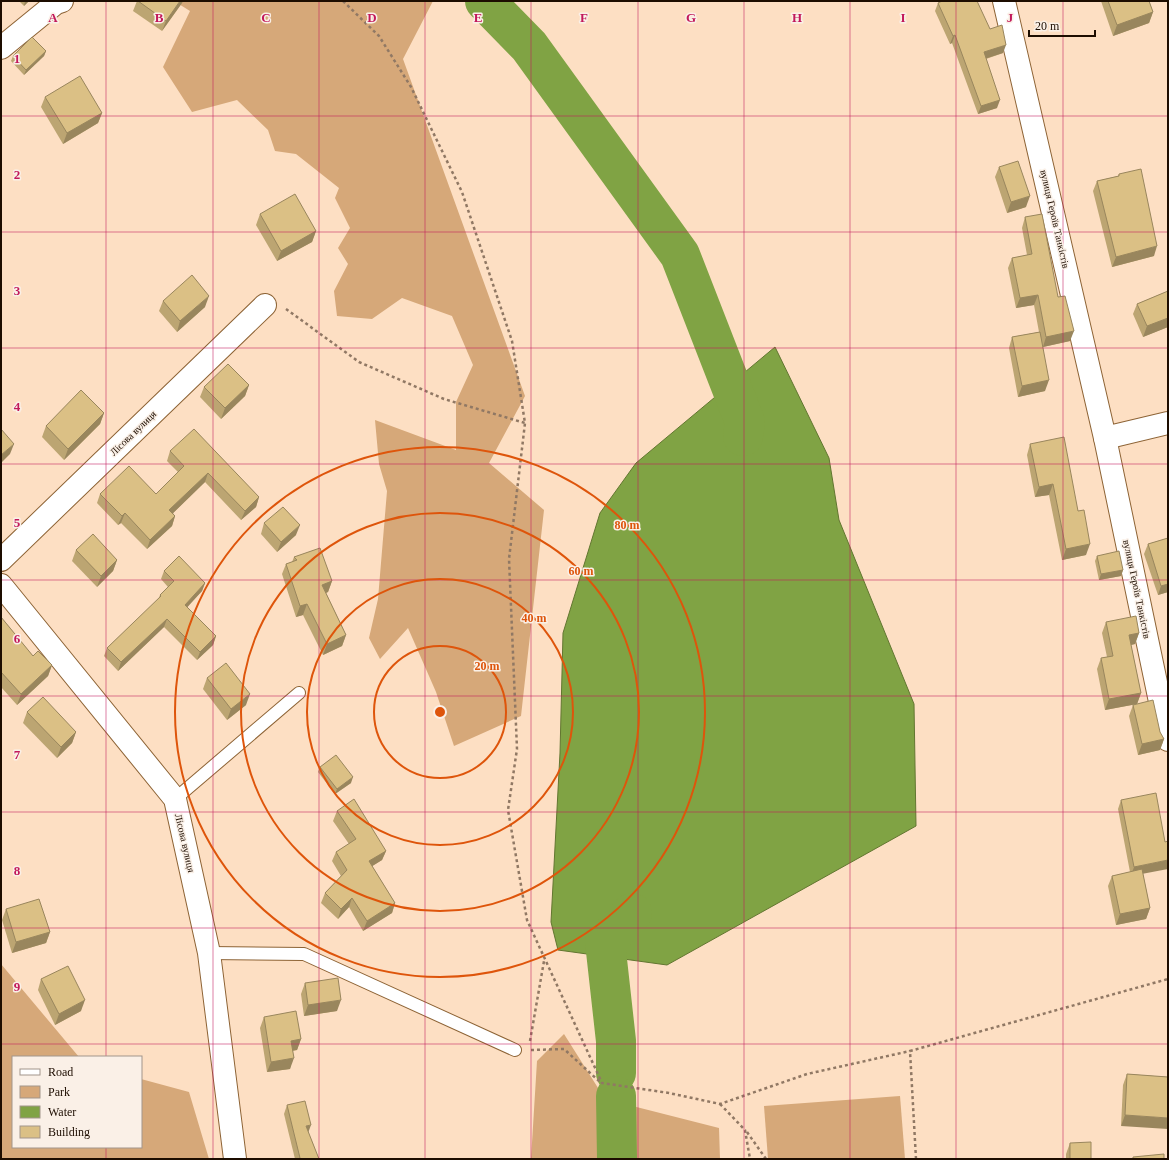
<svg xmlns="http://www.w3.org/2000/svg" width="1169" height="1160" viewBox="0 0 1169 1160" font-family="'Times New Roman',serif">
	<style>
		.green { fill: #d6a879 }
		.water { fill: #80a344; stroke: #627630 }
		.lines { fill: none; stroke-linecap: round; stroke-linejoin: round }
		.river { stroke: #80a344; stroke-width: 40 }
		.lane-casing { stroke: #8d6335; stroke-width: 14 }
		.street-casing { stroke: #8d6335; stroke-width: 24 }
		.path { stroke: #907864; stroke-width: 2.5; stroke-dasharray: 3 3; stroke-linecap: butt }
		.lane { stroke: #fff; stroke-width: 12 }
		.street { stroke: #fff; stroke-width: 22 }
		.wall { fill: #bca572 }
		.shaded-wall { fill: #99865d }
		.building { fill: #dbc085; stroke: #99865d }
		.grid { fill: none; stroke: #c2185b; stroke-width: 1; stroke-opacity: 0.55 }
		.ring { fill: none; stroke: #de550b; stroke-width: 2 }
		.labels { text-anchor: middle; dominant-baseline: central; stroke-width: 3; stroke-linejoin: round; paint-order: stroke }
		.street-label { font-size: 10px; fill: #1d0d00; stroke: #faf0e7 }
		.grid-label { font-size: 13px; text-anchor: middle; font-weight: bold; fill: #c2185b; stroke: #faf0e7; stroke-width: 3; stroke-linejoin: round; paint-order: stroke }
		.centre { fill: #de550b; stroke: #faf0e7; stroke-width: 2 }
		.ring-label { font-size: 12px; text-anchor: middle; font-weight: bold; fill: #de550b; stroke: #faf0e7; stroke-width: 3; stroke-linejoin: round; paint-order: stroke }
	</style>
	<rect width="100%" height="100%" fill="#fddfc3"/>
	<g class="green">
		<polygon points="174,1 433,1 403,59 525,396 489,463 544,510 521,716 454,746 436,692 408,628 380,659 369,638 378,599 387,491 379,464 375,420 456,450 456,402 473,365 452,316 402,298 372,319 337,316 334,291 348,264 338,248 350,228 335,198 339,188 296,154 275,151 268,130 237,100 192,112 163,67 190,11"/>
		<polygon points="1,964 79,1057 13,1057 13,1147 141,1147 141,1079 189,1092 209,1159 1,1159"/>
		<polygon points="564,1034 605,1099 719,1128 720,1159 531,1159 537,1061"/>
		<polygon points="900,1096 905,1159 768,1159 764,1106"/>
	</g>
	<polygon class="water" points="775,347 829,458 839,520 914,704 916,826 667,965 558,950 551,922 560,753 563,633 600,513 636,463"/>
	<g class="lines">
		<g class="river">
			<polyline points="485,1 529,46 680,255 745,422 743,436"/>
			<polyline points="616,1073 616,1041 605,942 632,913"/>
			<polyline points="616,1096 617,1159"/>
		</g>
		<g class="lane-casing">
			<g id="lane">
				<polyline points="175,799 299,693"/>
				<polyline points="209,953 304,954 515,1050"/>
			</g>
		</g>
		<g class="street-casing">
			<g id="street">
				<polyline points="1004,1 1105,438 1168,740"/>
				<polyline points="1,48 56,3 62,1"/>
				<polyline points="1105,438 1168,423"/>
				<polyline points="1,560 265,305"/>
				<polyline points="1,585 175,799 209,953 235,1159"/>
			</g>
		</g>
		<g class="path">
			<polyline points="343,1 379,36 411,87 462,192 512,341 525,423 509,559 517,749 508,810 527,920 602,1083 669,1093 720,1104 807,1074 910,1051"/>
			<polyline points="286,309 359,362 444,399 525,423"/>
			<polyline points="530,1041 544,961"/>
			<polyline points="531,1050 564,1049 600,1082"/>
			<polyline points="720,1104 745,1130 750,1159"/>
			<polyline points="747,1132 766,1159"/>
			<polyline points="916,1159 910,1051 1168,979"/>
		</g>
		<use href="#lane" class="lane"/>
		<use href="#street" class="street"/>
	</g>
	<g class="wall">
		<polygon points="19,1 29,1 24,6"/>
		<polygon points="137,1 183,1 182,3 162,31 133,11"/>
		<polygon points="1101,1 1149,1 1153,12 1149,23 1113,36"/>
		<polygon points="938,3 990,29 1003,53 986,59 997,108 978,114 952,43 950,44 935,11"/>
		<polygon points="46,51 44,56 24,75 11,61 13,56"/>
		<polygon points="45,97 102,113 98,123 63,144 41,107"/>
		<polygon points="999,167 1026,207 1007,213 995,177"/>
		<polygon points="1119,174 1154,256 1112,267 1093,191 1097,181 1118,176"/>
		<polygon points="260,214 316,231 312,242 277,261 256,225"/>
		<polygon points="1025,217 1058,297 1070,341 1043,347 1045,391 1018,397 1009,348 1012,337 1039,332 1034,305 1016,308 1008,268 1012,258 1027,255 1022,228"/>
		<polygon points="1168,291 1168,327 1143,337 1133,314 1137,304"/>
		<polygon points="163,301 205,307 177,332 159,311"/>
		<polygon points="249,385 245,396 221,419 200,397 204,387"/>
		<polygon points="104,413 100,424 64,460 42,437 46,426"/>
		<polygon points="1030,444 1078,511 1086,555 1062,560 1049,495 1035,497 1027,455"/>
		<polygon points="170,451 259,497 256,507 241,520 205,482 173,513 175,516 172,526 147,549 121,523 118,525 97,503 100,494 156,494 178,472 167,461"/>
		<polygon points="264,523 296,535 277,552 261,534"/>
		<polygon points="1168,538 1168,592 1158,595 1144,554 1148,544"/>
		<polygon points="76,550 117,560 113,571 97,587 72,561"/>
		<polygon points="1097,556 1123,570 1121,576 1099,580 1095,561"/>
		<polygon points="294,557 332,581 328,592 326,593 346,635 342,646 323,655 303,615 296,617 282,574 286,564 292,562"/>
		<polygon points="164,571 205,583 202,591 187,607 216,636 213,645 197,660 164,627 118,671 104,656 107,648 158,600 160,595 168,587 161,579"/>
		<polygon points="1,617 33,656 52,665 48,676 17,705 1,687"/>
		<polygon points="1106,622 1139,633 1135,644 1131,645 1141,693 1137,704 1105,710 1097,669 1101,658 1107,657 1102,633"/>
		<polygon points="207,678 246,705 227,720 203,689"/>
		<polygon points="1133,705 1160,732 1164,739 1160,750 1138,755 1129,716"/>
		<polygon points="27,712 76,732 72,743 57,758 23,723"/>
		<polygon points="320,767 351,783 335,794 318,772"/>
		<polygon points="1121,800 1143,874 1150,908 1146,919 1116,925 1108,886 1112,876 1130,872 1118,809"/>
		<polygon points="337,811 386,851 382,860 372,866 395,903 392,913 363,931 349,907 338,919 321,903 325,893 341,876 332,861 336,852 349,844 333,821"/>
		<polygon points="6,909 50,932 46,943 12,953 2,920"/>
		<polygon points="41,979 81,1011 55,1025 38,990"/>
		<polygon points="305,983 337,1011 304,1016 301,994"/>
		<polygon points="264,1017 301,1039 297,1050 293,1051 290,1069 267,1072 260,1028"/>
		<polygon points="1127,1074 1168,1077 1121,1126 1123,1085"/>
		<polygon points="287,1105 308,1132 319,1159 295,1159 284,1114"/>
		<polygon points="1070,1143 1091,1159 1066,1159 1066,1154"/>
	</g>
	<g class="shaded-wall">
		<polygon points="25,1 29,1 24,6"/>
		<polygon points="180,1 183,1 182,3 162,31 166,21"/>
		<polygon points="1153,12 1149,23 1113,36 1117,25"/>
		<polygon points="955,35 952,43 950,44 953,36"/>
		<polygon points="1006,45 1003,53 981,60 984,52"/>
		<polygon points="46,51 44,56 24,75 26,70"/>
		<polygon points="1000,100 997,108 978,114 981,106"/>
		<polygon points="102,113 98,123 63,144 67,133"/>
		<polygon points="1030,196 1026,207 1007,213 1011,202"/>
		<polygon points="316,231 312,242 277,261 281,251"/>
		<polygon points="1157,246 1154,256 1112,267 1116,257"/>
		<polygon points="1038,295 1034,305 1016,308 1020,298"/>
		<polygon points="209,296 205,307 177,332 180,321"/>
		<polygon points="1168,318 1168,327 1143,337 1147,326"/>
		<polygon points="1074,331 1070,341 1043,347 1046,337"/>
		<polygon points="1049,380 1045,391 1018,397 1022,386"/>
		<polygon points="249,385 245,396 221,419 225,408"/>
		<polygon points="104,413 100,424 64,460 68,449"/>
		<polygon points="14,444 10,454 1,463 1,455"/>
		<polygon points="208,473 205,482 166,520 169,510"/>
		<polygon points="1053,484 1049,495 1035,497 1039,487"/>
		<polygon points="259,497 256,507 241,520 245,511"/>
		<polygon points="125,513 121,523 118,525 122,516"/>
		<polygon points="175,516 172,526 147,549 150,540"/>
		<polygon points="300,525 296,535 277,552 281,542"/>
		<polygon points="1090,544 1086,555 1062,560 1066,549"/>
		<polygon points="117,560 113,571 97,587 101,576"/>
		<polygon points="1123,570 1121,576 1099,580 1101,574"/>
		<polygon points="332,581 328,592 318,596 322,585"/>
		<polygon points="205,583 202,591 182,613 185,605"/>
		<polygon points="1168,584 1168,592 1158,595 1161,586"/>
		<polygon points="307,604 303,615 296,617 300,606"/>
		<polygon points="167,619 164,627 118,671 121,662"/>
		<polygon points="1139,633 1135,644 1126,646 1129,635"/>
		<polygon points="346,635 342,646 323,655 327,644"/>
		<polygon points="216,636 213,645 197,660 200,652"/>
		<polygon points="52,665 48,676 17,705 21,694"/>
		<polygon points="1141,693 1137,704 1105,710 1109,699"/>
		<polygon points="250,694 246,705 227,720 231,709"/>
		<polygon points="76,732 72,743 57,758 61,747"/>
		<polygon points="1164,739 1160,750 1138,755 1142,744"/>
		<polygon points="353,777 351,783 335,794 337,789"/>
		<polygon points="386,851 382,860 366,870 369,861"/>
		<polygon points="1168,860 1168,869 1131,876 1134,867"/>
		<polygon points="352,898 349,907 338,919 341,909"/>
		<polygon points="395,903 392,913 363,931 367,921"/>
		<polygon points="1150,908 1146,919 1116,925 1120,914"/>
		<polygon points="50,932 46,943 12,953 16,942"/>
		<polygon points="85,1000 81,1011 55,1025 59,1014"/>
		<polygon points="341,1000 337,1011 304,1016 308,1005"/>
		<polygon points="301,1039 297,1050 287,1051 291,1041"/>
		<polygon points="294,1058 290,1069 267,1072 271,1062"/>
		<polygon points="1125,1115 1168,1118 1168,1129 1121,1126"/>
		<polygon points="311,1125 308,1133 306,1126"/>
	</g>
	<g class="building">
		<polygon points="138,1 180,1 166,21"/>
		<polygon points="942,1 977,1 990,29 1002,25 1006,45 984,52 1000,100 981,106 955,35 953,36 938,3"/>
		<polygon points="1108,1 1149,1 1153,12 1117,25"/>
		<polygon points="32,37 46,51 26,70 13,56"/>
		<polygon points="80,76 102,113 67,133 45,97"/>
		<polygon points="1018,161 1030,196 1011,202 999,167"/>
		<polygon points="1141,169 1157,246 1116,257 1097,181 1119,176 1119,174"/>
		<polygon points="295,194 316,231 281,251 260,214"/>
		<polygon points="1042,214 1058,297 1065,296 1074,331 1046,337 1038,295 1020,298 1012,258 1032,254 1025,217"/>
		<polygon points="192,275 209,296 180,321 163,301"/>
		<polygon points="1168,291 1168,318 1147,326 1137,304"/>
		<polygon points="1040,332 1049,380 1022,386 1012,337"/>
		<polygon points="228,364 249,385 225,408 204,387"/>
		<polygon points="81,390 104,413 68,449 46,426"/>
		<polygon points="1,429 14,444 1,455"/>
		<polygon points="194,429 259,497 245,511 208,473 169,510 175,516 150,540 125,513 122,516 100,494 129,466 156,494 184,466 170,451"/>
		<polygon points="1064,437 1078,511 1084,510 1090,544 1066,549 1053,484 1039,487 1030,444"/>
		<polygon points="283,507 300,525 281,542 264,523"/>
		<polygon points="93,534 117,560 101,576 76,550"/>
		<polygon points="1168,538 1168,584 1161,586 1148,544"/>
		<polygon points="320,548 332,581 322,585 346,635 327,644 307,604 300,606 286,564 297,560 294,557"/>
		<polygon points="1119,551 1123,570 1101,574 1097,556"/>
		<polygon points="179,556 205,583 185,605 216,636 200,652 167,619 121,662 107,648 161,596 160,595 174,581 164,571"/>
		<polygon points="1136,616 1139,633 1129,635 1141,693 1109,699 1101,658 1113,656 1106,622"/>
		<polygon points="1,617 33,656 38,651 52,665 21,694 1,672"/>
		<polygon points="226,663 250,694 231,709 207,678"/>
		<polygon points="43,697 76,732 61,747 27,712"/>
		<polygon points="1153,700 1160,732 1164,739 1142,744 1133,705"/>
		<polygon points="336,755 353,777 337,789 320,767"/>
		<polygon points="1156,793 1165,842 1168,841 1168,860 1134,867 1121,800"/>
		<polygon points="354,799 386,851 369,861 395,903 367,921 352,898 341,909 325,893 347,870 336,852 356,839 337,811"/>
		<polygon points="1142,869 1150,908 1120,914 1112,876"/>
		<polygon points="39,899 50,932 16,942 6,909"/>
		<polygon points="68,966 85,1000 59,1014 41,979"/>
		<polygon points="338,978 341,1000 308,1005 305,983"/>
		<polygon points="296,1011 301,1039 291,1041 294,1058 271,1062 264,1017"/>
		<polygon points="1127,1074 1168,1077 1168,1118 1125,1115"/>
		<polygon points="305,1101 311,1125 306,1126 319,1159 298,1159 300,1158 287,1105"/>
		<polygon points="1091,1142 1091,1159 1070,1159 1070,1143"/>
		<polygon points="1164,1154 1164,1159 1133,1159 1133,1157"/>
	</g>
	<path class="grid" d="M106 1V1057M213 1V1159M319 1V1159M425 1V1159M531 1V1159M638 1V1159M744 1V1159M850 1V1159M956 1V1159M1063 1V1159M1 116H1168M1 232H1168M1 348H1168M1 464H1168M1 580H1168M1 696H1168M1 812H1168M1 928H1168M1 1044H1168M106 1147V1159"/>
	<g class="ring">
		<circle cx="440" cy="712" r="66"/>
		<circle cx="440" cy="712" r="133"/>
		<circle cx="440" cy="712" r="199"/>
		<circle cx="440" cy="712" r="265"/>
	</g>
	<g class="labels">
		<g class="street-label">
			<text transform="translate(1055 219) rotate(77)">вулиця Героїв Танкістів</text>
			<text transform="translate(133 433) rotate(-44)">Лісова вулиця</text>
			<text transform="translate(1137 589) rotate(78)">вулиця Героїв Танкістів</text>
			<text transform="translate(185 843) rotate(77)">Лісова вулиця</text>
		</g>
	</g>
	<g class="grid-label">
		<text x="53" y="22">A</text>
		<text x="159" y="22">B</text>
		<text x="266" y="22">C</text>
		<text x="372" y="22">D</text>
		<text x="478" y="22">E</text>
		<text x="584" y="22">F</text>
		<text x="691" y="22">G</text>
		<text x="797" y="22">H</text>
		<text x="903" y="22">I</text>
		<text x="1010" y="22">J</text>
		<text x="17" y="63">1</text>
		<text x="17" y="179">2</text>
		<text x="17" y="295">3</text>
		<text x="17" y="411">4</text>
		<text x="17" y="527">5</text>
		<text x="17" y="643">6</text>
		<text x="17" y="759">7</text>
		<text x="17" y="875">8</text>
		<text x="17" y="991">9</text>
	</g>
	<circle cx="440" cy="712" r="6" class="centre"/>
	<g class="ring-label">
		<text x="627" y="529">80 m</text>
		<text x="581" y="575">60 m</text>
		<text x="534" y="622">40 m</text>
		<text x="487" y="670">20 m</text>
	</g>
	<rect width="1169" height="1160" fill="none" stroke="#1d0d00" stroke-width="4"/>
	<rect x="12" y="1056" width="130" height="92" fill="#faf0e7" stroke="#a2958b"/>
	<rect x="20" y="1069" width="20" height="6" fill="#ffffff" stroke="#a2958b"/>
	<text x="48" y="1076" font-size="12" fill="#1d0d00">Road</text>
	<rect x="20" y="1086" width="20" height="12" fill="#d6a879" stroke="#a2958b"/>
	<text x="48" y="1096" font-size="12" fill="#1d0d00">Park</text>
	<rect x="20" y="1106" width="20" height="12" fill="#80a344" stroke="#a2958b"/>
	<text x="48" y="1116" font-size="12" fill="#1d0d00">Water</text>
	<rect x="20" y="1126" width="20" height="12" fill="#dbc085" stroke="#a2958b"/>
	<text x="48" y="1136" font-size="12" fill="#1d0d00">Building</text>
	<path d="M1029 30v6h66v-6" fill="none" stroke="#1d0d00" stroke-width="2"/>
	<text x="1035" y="30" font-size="12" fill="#1d0d00" stroke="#faf0e7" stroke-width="3" paint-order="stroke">20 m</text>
</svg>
